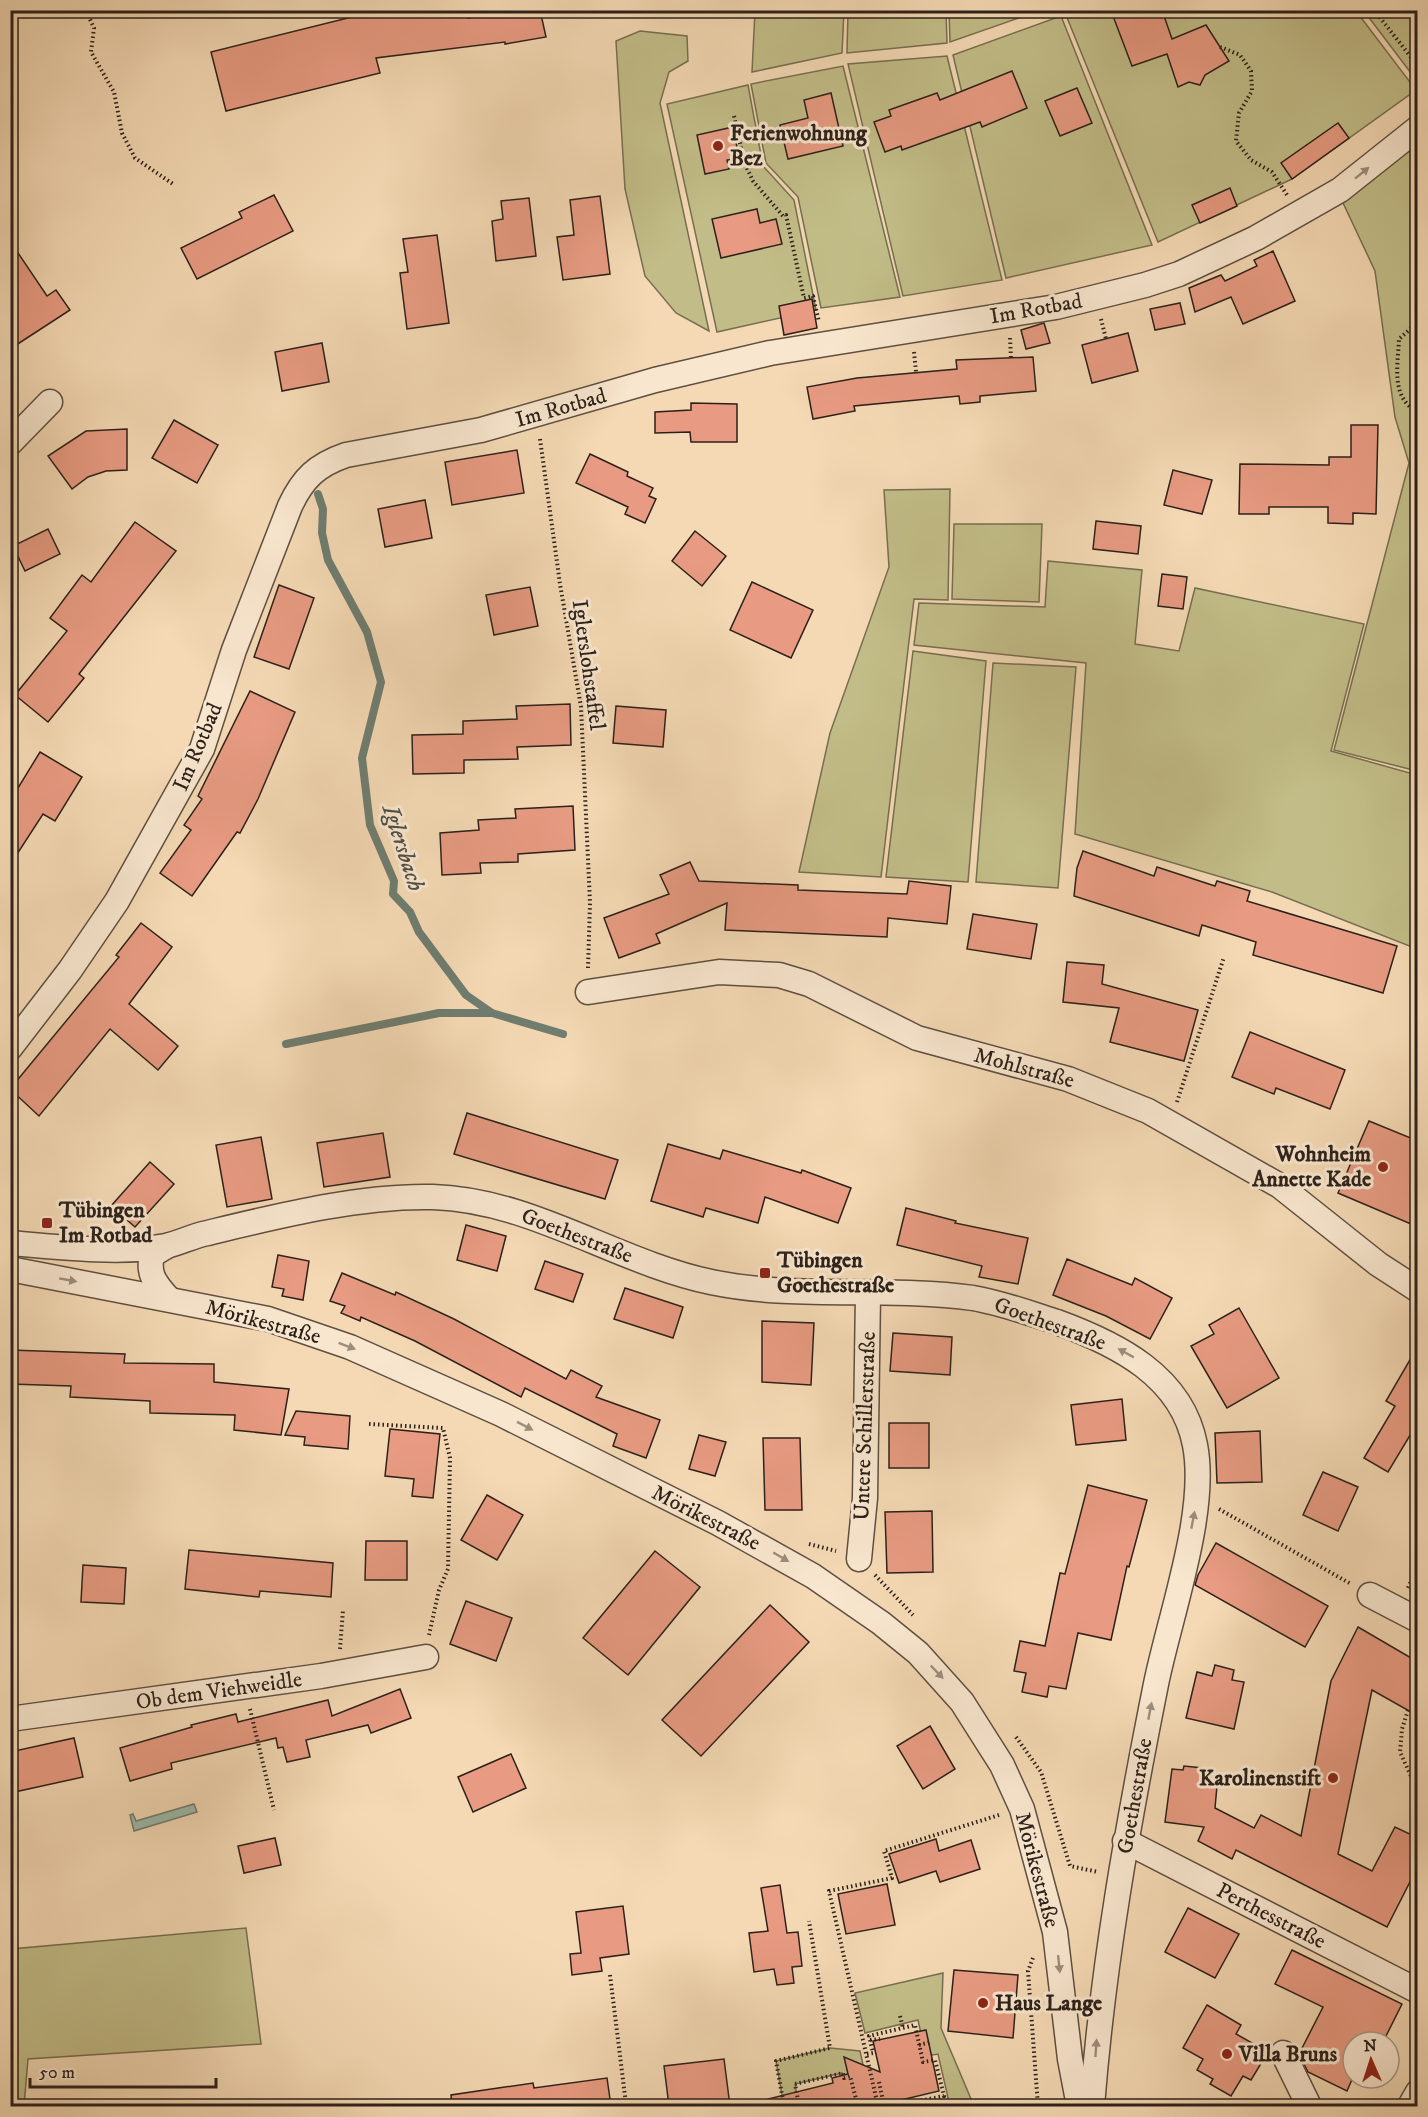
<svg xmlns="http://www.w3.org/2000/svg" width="1428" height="2117" viewBox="0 0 1428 2117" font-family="'IM FELL DW Pica',serif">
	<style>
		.green { fill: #c2bd88; stroke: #776f51; stroke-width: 1.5 }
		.water { fill: #9cbaaa; stroke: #6f7d70; stroke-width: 1.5 }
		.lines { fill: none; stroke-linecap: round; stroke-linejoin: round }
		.stream { stroke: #6f7d70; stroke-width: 8 }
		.building { fill: #e89b82; stroke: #2c211a; stroke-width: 1.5 }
		.minor-casing { stroke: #5e4f40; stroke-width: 27 }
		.path { stroke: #2c211a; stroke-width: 4; stroke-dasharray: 1.5 3; stroke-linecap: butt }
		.minor { stroke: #f8e6ce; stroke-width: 24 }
		.oneway { fill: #9c8d7d }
		.poi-dot { fill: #8f2418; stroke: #f8e6ce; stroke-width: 2 }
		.labels { text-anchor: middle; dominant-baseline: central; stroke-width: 6; stroke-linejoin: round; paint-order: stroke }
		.poi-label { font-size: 22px; font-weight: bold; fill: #2c211a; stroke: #f8e6ce; text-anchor: start }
		.street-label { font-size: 22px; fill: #2c211a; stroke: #f8e6ce }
		.water-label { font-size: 24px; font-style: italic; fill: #4e4f45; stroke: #f8e6ce }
	</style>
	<rect width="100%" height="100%" fill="#f4d9b4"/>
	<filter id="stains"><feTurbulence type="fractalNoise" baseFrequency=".00333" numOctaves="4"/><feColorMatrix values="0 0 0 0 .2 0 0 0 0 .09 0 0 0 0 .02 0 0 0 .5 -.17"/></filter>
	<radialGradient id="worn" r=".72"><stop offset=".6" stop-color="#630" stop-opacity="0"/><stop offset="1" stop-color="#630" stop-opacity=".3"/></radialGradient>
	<g class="green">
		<polygon points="949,10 1039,10 1039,11 950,42"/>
		<polygon points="1075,10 1356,11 1416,90 1292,179 1158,242 1066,15"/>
		<polygon points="755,11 844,11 842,53 752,72"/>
		<polygon points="848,11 946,11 947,43 847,53"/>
		<polygon points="1364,11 1417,11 1417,81"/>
		<polygon points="1061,16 1152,245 1006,278 953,55"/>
		<polygon points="640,31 687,36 688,61 669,72 660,103 709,331 676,313 645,276 625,189 616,41"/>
		<polygon points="947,56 1002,280 903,296 848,64"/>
		<polygon points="843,66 900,297 821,308 798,197 766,163 751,84"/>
		<polygon points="748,85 763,166 794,200 816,310 717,332 667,104"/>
		<polygon points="1417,126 1417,771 1334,750 1409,463 1395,417 1375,271 1337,190"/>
		<polygon points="950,489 948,600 914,599 881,877 799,872 830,733 889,567 884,490"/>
		<polygon points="954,524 1042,524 1039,602 952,599"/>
		<polygon points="1048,561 1142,570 1135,644 1179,651 1195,588 1364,624 1331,751 1417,775 1417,949 1272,892 1075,834 1086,663 914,645 919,603 1045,607"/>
		<polygon points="913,651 986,661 968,882 886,877"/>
		<polygon points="993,663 1076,667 1058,888 976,882"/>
		<polygon points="246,1928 261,2044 28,2059 24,2106 11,2106 11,1949"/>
		<polygon points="943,1973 941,2028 974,2106 933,2106 949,2102 938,2054 926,2056 918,2020 865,2033 855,1993"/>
		<polygon points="830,2048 860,2051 872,2106 858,2106 850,2077 844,2078 842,2073 795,2084 799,2106 784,2106 776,2061"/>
	</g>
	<polygon class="water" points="194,1804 197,1812 134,1831 130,1815 133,1814 136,1821"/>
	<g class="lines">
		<g class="stream">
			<polyline points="318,494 323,509 322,533 328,560 367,632 381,682 362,758 370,825 394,881 393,894 410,912 419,932 466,995 492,1013 563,1034"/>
			<polyline points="286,1044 439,1013 491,1013"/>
		</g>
	</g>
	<g class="building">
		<polygon points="380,10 467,10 468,18 506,10 540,10 546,37 505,44 505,42 376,58 380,73 226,111 211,52"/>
		<polygon points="1128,10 1162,10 1172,39 1206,25 1229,61 1205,75 1200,85 1189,82 1178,87 1167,54 1132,66 1113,16"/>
		<polygon points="1012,71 1027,108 982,127 980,122 902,150 901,146 885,152 874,122 891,116 889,110 937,93 940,100"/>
		<polygon points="1077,88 1092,123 1060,136 1045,101"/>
		<polygon points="831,93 843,146 788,159 780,125 808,118 804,100"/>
		<polygon points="1338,123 1349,138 1292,179 1281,163"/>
		<polygon points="733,127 739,158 727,160 729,169 705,174 697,135"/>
		<polygon points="1230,188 1237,206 1200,223 1192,205"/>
		<polygon points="274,195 293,231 197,279 181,248 242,218 239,212"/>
		<polygon points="600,196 610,274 563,280 557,237 574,235 570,200"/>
		<polygon points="529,198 536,256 496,261 492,221 503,219 501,201"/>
		<polygon points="757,209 760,223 776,219 782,244 721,258 712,219"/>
		<polygon points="437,235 449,323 407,329 400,273 408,272 403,239"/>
		<polygon points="10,241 47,296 56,290 70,310 10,349"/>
		<polygon points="1273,251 1295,301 1243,324 1231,297 1195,312 1189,288 1221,275 1225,281 1257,266 1254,260"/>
		<polygon points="812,299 817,328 784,335 779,306"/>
		<polygon points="1180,303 1185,324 1155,330 1150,309"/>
		<polygon points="1044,323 1050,343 1026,349 1021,330"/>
		<polygon points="1128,333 1138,371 1092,383 1082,345"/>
		<polygon points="322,343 329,382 282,391 275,352"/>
		<polygon points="1033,357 1036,391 980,396 980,402 960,404 959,396 854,406 855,411 813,419 807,387 857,378 957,369 956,360"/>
		<polygon points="691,403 737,404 737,442 691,442 690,432 655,433 655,412 691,410"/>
		<polygon points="174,420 218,445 197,483 152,458"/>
		<polygon points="1351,425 1378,425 1376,514 1353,513 1353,524 1328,523 1328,507 1269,507 1269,514 1239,514 1240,464 1329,465 1329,457 1351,457"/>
		<polygon points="127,429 127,470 106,471 88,477 72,489 48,456 86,431"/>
		<polygon points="517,450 524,493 452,505 445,462"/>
		<polygon points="590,454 628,472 627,476 653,488 649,496 656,499 645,523 625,514 628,507 576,483"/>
		<polygon points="1173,470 1212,480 1202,514 1164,505"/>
		<polygon points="425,500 432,538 385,547 378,509"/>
		<polygon points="1096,521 1141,526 1138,554 1093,549"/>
		<polygon points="135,522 176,551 79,674 84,678 48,722 15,695 67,631 50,618 82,575 91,582"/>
		<polygon points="48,529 60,554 25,571 13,546"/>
		<polygon points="695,531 726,556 702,586 672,561"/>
		<polygon points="1162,574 1187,577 1183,609 1158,606"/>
		<polygon points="752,582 813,610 791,658 730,630"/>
		<polygon points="279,585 314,598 289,669 254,657"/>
		<polygon points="530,587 538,626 494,635 486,595"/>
		<polygon points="250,691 295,712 258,799 240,833 237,832 192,896 160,873 191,830 184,825 202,799 198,796"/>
		<polygon points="570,704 571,745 517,747 518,759 464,760 464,773 413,774 412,735 463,734 463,721 517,719 516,706"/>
		<polygon points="616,706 666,710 663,747 613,743"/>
		<polygon points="40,752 82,777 55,821 43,814 10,865 10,801"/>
		<polygon points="573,806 575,850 518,854 518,862 480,863 481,873 442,875 440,833 479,830 478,820 516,818 515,809"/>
		<polygon points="1083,851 1154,876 1157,867 1215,886 1217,881 1250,891 1247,901 1397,946 1383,993 1253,955 1256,942 1202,925 1199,936 1074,896 1077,868"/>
		<polygon points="690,862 699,881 798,885 798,890 907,894 909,881 951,886 947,924 888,918 887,937 725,930 727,903 656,934 660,943 619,958 604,918 669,894 660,875"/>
		<polygon points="973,914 1037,924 1031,959 967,949"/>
		<polygon points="141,923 172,947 129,1004 178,1046 158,1070 110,1029 39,1116 10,1089 119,957 116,955"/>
		<polygon points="1067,962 1104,965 1102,984 1198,1010 1184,1061 1110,1042 1119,1008 1063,1002"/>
		<polygon points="1250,1032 1345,1070 1330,1109 1276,1088 1274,1094 1232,1077"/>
		<polygon points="467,1113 618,1160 605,1199 454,1154"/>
		<polygon points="1369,1121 1418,1141 1418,1208 1411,1224 1338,1193"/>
		<polygon points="383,1133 390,1177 324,1187 317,1143"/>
		<polygon points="261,1137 272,1199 227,1207 216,1145"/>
		<polygon points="668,1144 720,1159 723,1150 801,1173 802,1170 851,1188 838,1223 765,1197 758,1223 706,1208 703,1217 651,1201"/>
		<polygon points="150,1162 174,1184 135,1227 111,1206"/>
		<polygon points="906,1208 956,1221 955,1223 1028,1238 1018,1284 979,1277 982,1266 897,1245"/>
		<polygon points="466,1225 506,1236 497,1271 457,1260"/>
		<polygon points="278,1255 309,1261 303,1300 282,1296 284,1289 272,1287"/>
		<polygon points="1067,1259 1132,1285 1135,1278 1172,1298 1150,1339 1106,1316 1053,1295"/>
		<polygon points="545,1261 583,1274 573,1302 535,1289"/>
		<polygon points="342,1273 395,1295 396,1292 454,1319 566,1379 571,1370 602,1386 596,1397 660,1420 646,1458 613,1446 617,1434 525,1388 521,1397 415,1341 361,1317 360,1321 341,1313 345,1306 330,1301"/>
		<polygon points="625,1288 683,1307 673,1338 614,1319"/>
		<polygon points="1239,1308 1279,1378 1227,1408 1191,1346 1214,1334 1209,1325"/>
		<polygon points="762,1321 814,1323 811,1385 762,1382"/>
		<polygon points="893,1333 952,1337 950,1375 890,1371"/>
		<polygon points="1418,1346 1418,1422 1388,1472 1364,1458 1395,1406 1386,1401"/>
		<polygon points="10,1350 125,1354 124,1363 214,1364 214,1382 289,1389 281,1435 234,1430 235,1415 150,1413 150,1401 70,1397 71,1386 10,1384"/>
		<polygon points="1122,1399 1126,1440 1076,1445 1071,1405"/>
		<polygon points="296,1411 350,1416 348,1449 304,1445 305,1437 285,1435"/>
		<rect x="889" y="1423" width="40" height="45"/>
		<polygon points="390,1429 440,1434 433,1498 412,1496 414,1479 385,1476"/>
		<polygon points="1260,1431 1262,1482 1217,1483 1215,1433"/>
		<polygon points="699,1435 726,1442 715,1476 689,1469"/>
		<polygon points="763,1438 800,1438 802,1510 765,1510"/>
		<polygon points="1323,1472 1358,1487 1338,1531 1303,1515"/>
		<polygon points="1088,1485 1147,1500 1129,1567 1127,1566 1111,1640 1078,1633 1066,1689 1049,1686 1047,1697 1022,1692 1026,1673 1014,1671 1020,1641 1045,1646 1060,1573 1065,1574"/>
		<polygon points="487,1495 523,1515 497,1560 461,1540"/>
		<polygon points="932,1511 933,1572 887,1573 885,1512"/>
		<polygon points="366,1541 407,1541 407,1580 365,1580"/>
		<polygon points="1216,1543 1328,1606 1305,1647 1195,1585 1198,1575"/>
		<polygon points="189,1550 333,1563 331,1597 260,1591 259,1597 185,1589"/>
		<polygon points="655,1551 700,1587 628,1675 583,1638"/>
		<polygon points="83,1565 126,1568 124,1604 81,1602"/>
		<polygon points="466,1601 512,1618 496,1661 450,1644"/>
		<polygon points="770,1605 809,1642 701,1756 662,1720"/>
		<polygon points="1358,1627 1418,1662 1418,1716 1372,1690 1338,1854 1372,1871 1395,1827 1418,1838 1418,1866 1387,1927 1236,1850 1232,1859 1198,1841 1204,1827 1165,1822 1172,1769 1183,1770 1184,1766 1203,1768 1203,1773 1218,1775 1215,1808 1254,1828 1261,1815 1301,1836 1331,1681"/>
		<polygon points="1215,1665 1234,1670 1232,1680 1244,1682 1234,1729 1186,1718 1197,1672 1212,1676"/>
		<polygon points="400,1689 411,1718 371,1733 368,1725 306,1740 310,1757 287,1762 283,1747 278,1748 276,1738 171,1763 172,1769 130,1781 120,1748 192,1727 191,1725 236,1714 238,1722 328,1700 332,1716"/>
		<polygon points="930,1726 955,1769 923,1789 897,1746"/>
		<polygon points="74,1738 83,1777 10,1793 10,1752"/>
		<polygon points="511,1754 526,1788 473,1812 458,1777"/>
		<polygon points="275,1838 281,1865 244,1873 238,1846"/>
		<polygon points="936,1839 939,1851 971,1840 980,1869 940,1882 936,1871 899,1883 889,1854"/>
		<polygon points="887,1884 895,1925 846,1934 838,1894"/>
		<polygon points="780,1885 787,1933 798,1932 802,1966 792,1967 794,1983 777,1985 774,1969 754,1972 749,1933 768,1931 761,1888"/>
		<polygon points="623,1906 629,1954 600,1958 602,1971 572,1975 570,1954 581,1953 576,1912"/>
		<polygon points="1188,1908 1239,1934 1215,1978 1165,1952"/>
		<polygon points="1292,1950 1402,2004 1383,2042 1353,2042 1353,2077 1347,2091 1308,2072 1299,2054 1323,2007 1275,1984"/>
		<polygon points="954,1970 1018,1975 1013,2038 948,2031"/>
		<polygon points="1207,2005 1241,2025 1236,2034 1268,2052 1251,2080 1243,2076 1231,2096 1210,2084 1213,2079 1197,2070 1203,2059 1183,2048"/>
		<polygon points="926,2030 939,2091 876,2106 769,2106 768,2099 833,2083 832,2078 848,2074 844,2057 880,2072 873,2041"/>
		<polygon points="724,2059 730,2106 714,2104 669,2106 664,2066"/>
		<polygon points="607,2078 611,2106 452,2106 451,2095 533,2083 534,2088"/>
	</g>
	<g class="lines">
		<g class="minor-casing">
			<g id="minor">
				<polyline points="10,443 50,402"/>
				<polyline points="588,992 719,972 779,975 809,984 917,1038 1068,1079 1148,1111 1280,1186 1378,1264 1418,1290"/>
				<path d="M10 1048 70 970 117 901 202 749 234 650 290 506C303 478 317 465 346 455L481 430 655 380 770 353 1056 307 1145 285 1179 274 1256 238 1340 190 1418 128"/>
				<path d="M10 1243C56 1247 121 1254 166 1246 179 1243 191 1237 203 1234 274 1217 360 1195 433 1197 532 1200 616 1262 711 1282 797 1300 886 1286 973 1298 1002 1303 1029 1313 1057 1322 1117 1344 1182 1376 1195 1445 1208 1512 1170 1615 1156 1684 1128 1824 1103 1964 1092 2106"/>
				<path d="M167 1246 152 1255C147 1274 156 1285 169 1299"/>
				<polyline points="10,1269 268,1319 350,1347 501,1414 718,1523 813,1576 881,1623 918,1653 962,1702 1002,1765 1022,1809 1055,1932 1070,2059 1079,2106"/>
				<polyline points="859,1559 865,1498 868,1293"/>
				<polyline points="1370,1595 1418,1620"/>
				<polyline points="10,1719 321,1676 426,1657"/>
				<polyline points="1125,1841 1418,1991"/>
				<polyline points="1283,2053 1309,2106"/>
				<polyline points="1410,2106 1418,2092"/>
			</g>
		</g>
		<g class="path">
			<polyline points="81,10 88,15 94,28 91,52 114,92 122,133 135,158 173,184"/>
			<polyline points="1374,10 1418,66"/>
			<polyline points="1220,47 1240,55 1251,71 1252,91 1239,113 1236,141 1251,160 1272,172 1287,195"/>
			<polyline points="734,116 744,162 753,181 783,216 786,215 804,298 813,296 819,322"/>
			<polyline points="1101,319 1106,339"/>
			<path d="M1418 322 1399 339C1398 365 1390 398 1418 412"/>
			<polyline points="1010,338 1011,358"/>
			<polyline points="914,352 916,372"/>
			<polyline points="540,439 560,584 581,707 590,903 588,968"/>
			<polyline points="1177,1102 1224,957"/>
			<polyline points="1411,1258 1418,1242"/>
			<polyline points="369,1424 443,1428 450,1458 448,1569 439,1590 429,1635"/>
			<polyline points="1219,1509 1351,1584"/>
			<polyline points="809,1544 836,1551"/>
			<polyline points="875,1575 913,1615"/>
			<polyline points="1408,1588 1418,1564"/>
			<polyline points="340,1649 343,1610"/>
			<polyline points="250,1709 274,1810"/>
			<polyline points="1408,1710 1402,1729 1400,1752 1415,1785 1414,1797 1418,1808"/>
			<polyline points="1016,1737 1041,1772 1070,1866 1098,1872"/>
			<polyline points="1033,1958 1028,1971 1038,2106"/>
			<polyline points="610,1975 626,2104"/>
			<polyline points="900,2016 903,2028"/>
			<polyline points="870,2040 880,2039"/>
			<polyline points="919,2045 931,2042"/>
			<polyline points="867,2054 873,2053 869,2036 915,2025 923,2062 935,2060 944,2096 894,2106"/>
			<polyline points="879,2082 884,2106"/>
			<polyline points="944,2096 945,2106"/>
			<polyline points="784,2106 776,2061 830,2048 809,1921"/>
			<polyline points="799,2106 795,2084 843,2073 844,2078 850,2076 858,2106"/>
			<polyline points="878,2106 829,1891 892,1878 884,1851 999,1815"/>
		</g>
		<use href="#minor" class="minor"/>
	</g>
	<defs><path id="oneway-solid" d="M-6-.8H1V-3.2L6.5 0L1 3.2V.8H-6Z" transform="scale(1.5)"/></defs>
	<g class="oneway">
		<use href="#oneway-solid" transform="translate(1362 173) rotate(-39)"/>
		<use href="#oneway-solid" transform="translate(68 1280) rotate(10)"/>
		<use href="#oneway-solid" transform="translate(347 1346) rotate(21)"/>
		<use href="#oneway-solid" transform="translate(1126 1353) rotate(-151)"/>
		<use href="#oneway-solid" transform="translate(525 1426) rotate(27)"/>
		<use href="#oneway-solid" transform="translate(1193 1520) rotate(-79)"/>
		<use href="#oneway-solid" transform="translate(781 1557) rotate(30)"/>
		<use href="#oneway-solid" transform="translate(937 1672) rotate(46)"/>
		<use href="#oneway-solid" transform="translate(1150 1711) rotate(-79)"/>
		<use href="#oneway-solid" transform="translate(1059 1964) rotate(84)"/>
		<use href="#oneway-solid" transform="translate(1096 2048) rotate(-86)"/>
	</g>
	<g class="poi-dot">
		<circle cx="718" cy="146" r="6"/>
		<circle cx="1383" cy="1167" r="6"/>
		<rect x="41" y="1217" width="12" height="12" rx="3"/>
		<rect x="759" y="1267" width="12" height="12" rx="3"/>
		<circle cx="1333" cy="1778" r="6"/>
		<circle cx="983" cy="2003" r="6"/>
		<circle cx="1227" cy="2054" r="6"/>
	</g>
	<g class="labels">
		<g class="poi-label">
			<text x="730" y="133">Ferienwohnung<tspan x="730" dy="25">Bez</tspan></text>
			<text x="1371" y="1154" text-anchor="end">Wohnheim<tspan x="1371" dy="25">Annette Kade</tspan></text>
			<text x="59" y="1210">Tübingen<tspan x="59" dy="25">Im Rotbad</tspan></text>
			<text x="777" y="1260">Tübingen<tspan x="777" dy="25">Goethestraße</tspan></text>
			<text x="1321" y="1778" text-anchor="end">Karolinenstift</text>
			<text x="995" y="2003">Haus Lange</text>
			<text x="1239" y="2054">Villa Bruns</text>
		</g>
		<g class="street-label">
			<text transform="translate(1036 309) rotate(-10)">Im Rotbad</text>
			<text transform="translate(561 408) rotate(-16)">Im Rotbad</text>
			<text transform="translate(588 665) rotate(82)">Iglerslohstaffel</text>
			<text transform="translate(198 747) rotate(-67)">Im Rotbad</text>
			<text transform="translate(1024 1068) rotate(15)">Mohlstraße</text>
			<text transform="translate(577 1236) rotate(21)">Goethestraße</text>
			<text transform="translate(263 1322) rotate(15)">Mörikestraße</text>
			<text transform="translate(1050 1324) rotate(20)">Goethestraße</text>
			<text transform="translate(865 1426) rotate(-88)">Untere Schillerstraße</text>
			<text transform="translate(706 1518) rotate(27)">Mörikestraße</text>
			<text transform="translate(219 1691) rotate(-8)">Ob dem Viehweidle</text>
			<text transform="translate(1135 1796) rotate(-80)">Goethestraße</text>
			<text transform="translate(1037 1870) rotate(75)">Mörikestraße</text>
			<text transform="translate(1271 1916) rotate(27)">Perthesstraße</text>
		</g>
		<g class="water-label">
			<text transform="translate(403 848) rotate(72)">Iglersbach</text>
		</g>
	</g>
	<rect width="1428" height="2117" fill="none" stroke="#f4d9b4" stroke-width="36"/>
	<rect x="12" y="12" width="1404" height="2093" fill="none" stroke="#2c211a" stroke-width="3"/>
	<rect x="18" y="18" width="1392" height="2081" fill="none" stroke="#2c211a" stroke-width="1.5"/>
	<g transform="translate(1371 2060) rotate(357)"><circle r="28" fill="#f8e6ce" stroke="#a69786" stroke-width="1.5"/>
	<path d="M0-4.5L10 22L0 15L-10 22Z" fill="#8f2418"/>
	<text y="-9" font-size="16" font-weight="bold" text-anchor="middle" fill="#2c211a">N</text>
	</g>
	<path d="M30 2078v9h186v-9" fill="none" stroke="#2c211a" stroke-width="3"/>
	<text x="39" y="2078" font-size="18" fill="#2c211a" stroke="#f8e6ce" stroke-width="4.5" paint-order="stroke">50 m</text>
	<rect width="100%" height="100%" filter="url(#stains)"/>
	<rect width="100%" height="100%" fill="url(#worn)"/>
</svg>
